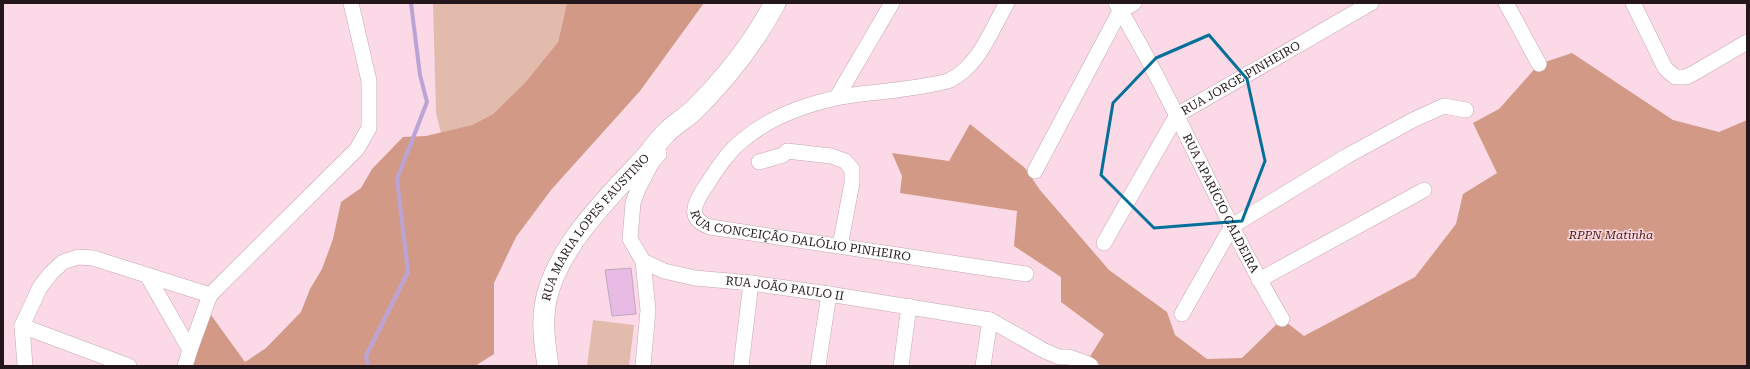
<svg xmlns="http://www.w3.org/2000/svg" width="1750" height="369" viewBox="0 0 1750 369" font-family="'Roboto Serif',serif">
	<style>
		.green { fill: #e3bbad }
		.forest { fill: #d29a86 }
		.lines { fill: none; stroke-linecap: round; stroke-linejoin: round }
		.stream { stroke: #bba4d5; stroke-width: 4 }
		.building { fill: #e8bbe4; stroke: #c0a8bd }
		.street-casing { stroke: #c6a6b2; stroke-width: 16 }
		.secondary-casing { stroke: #c6a6b2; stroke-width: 22 }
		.street { stroke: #fff; stroke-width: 15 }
		.secondary { stroke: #fff; stroke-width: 21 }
		.marked { fill: none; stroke: #056f9b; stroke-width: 3; stroke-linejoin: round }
		.labels { text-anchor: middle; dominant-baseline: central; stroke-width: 3; stroke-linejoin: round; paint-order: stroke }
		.street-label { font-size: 12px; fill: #23171c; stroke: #fbd9e6 }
		.park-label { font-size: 12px; font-style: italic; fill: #4e1a06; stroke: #fbd9e6 }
	</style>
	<rect width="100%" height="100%" fill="#fbd9e6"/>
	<g class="green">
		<polygon points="433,3 567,3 567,4 558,42 525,84 493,114 472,125 441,133 436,113"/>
		<polygon points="593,320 634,325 629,366 587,366"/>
	</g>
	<g class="forest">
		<polygon points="567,3 704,3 640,91 551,190 516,237 494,283 494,354 475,366 193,366 197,348 211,315 245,362 266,348 301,312 310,289 322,269 333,239 341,202 361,188 372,169 403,137 426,136 472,125 493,114 525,83 558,42"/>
		<polygon points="1572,53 1673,120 1719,132 1747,120 1747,366 1091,366 1086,363 1104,334 1061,302 1061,277 1014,246 1017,211 900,193 902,176 892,153 949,161 970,124 1025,168 1040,190 1109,270 1167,312 1175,335 1207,359 1242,358 1282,319 1304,336 1415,277 1456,224 1463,194 1497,173 1473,123 1499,109 1539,64"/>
	</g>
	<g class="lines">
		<polyline class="stream" points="368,366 366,356 408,272 397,179 427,102 420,75 411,3"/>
	</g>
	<polygon class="building" points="631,268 636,314 612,316 605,270"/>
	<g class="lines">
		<g class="street-casing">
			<g id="street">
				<path id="s1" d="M1007 3C991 30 980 65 950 80 939 85 902 89 888 91 871 93 853 94 836 98 804 105 769 118 743 140 726 153 714 174 702 192 692 208 690 220 710 227L1026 274"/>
				<path id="s2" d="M1116 3C1177 105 1221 216 1282 319"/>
				<polyline points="1506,3 1539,64"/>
				<polyline points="1633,3 1665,68 1675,77 1686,77 1694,73 1747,42"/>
				<polyline points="837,97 892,3"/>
				<path id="s3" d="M659 154 652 162 638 189 633 203 630 239 643 261 664 271 695 278 751 283 829 294 990 320 1043 350 1059 357H1069L1086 363 1091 366"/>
				<polyline points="759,162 783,155 787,151 831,156 845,161 852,169 852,183 840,246"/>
				<polyline points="1035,171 1120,11 1134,3"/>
				<path id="s4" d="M1104 243 1177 115 1371 3"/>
				<polyline points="643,261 648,310 643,366"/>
				<polyline points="147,275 190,350"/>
				<polyline points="1259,280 1424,190"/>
				<polyline points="1182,314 1232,226 1347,156 1413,120 1444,106 1466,110"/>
				<polyline points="22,326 129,366"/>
				<polyline points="25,366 22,326 40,287 51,273 63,262 78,257 93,258 210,295 357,149 369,128 369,81 351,3"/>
				<polyline points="185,366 190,350 210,295"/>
				<polyline points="741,366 751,283"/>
				<polyline points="818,366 829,294"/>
				<polyline points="901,366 909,306"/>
				<polyline points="983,366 990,320"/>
			</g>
		</g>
		<g class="secondary-casing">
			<g id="secondary">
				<path id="s5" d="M548 366C545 346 542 326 545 306 553 251 609 196 646 157 652 150 658 141 665 134 674 124 686 118 695 109 727 77 754 43 775 3"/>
			</g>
		</g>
		<use href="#street" class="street"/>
		<use href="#secondary" class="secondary"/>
	</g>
	<path class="marked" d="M1209 35 1247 79 1265 161 1242 221 1154 228 1101 175 1113 103 1156 58Z"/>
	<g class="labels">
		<g class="street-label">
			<text stroke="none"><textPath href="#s4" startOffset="221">RUA JORGE PINHEIRO</textPath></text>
			<text stroke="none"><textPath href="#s2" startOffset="226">RUA APARÍCIO CALDEIRA</textPath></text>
			<text stroke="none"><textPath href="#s5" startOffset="155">RUA MARIA LOPES FAUSTINO</textPath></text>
			<text stroke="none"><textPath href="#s1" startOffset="516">RUA CONCEIÇÃO DALÓLIO PINHEIRO</textPath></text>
			<text stroke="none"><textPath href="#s3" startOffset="263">RUA JOÃO PAULO II</textPath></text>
		</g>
		<g class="park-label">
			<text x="1611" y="235">RPPN Matinha</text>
		</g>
	</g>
	<rect width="1750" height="369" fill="none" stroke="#23171c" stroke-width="8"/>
</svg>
